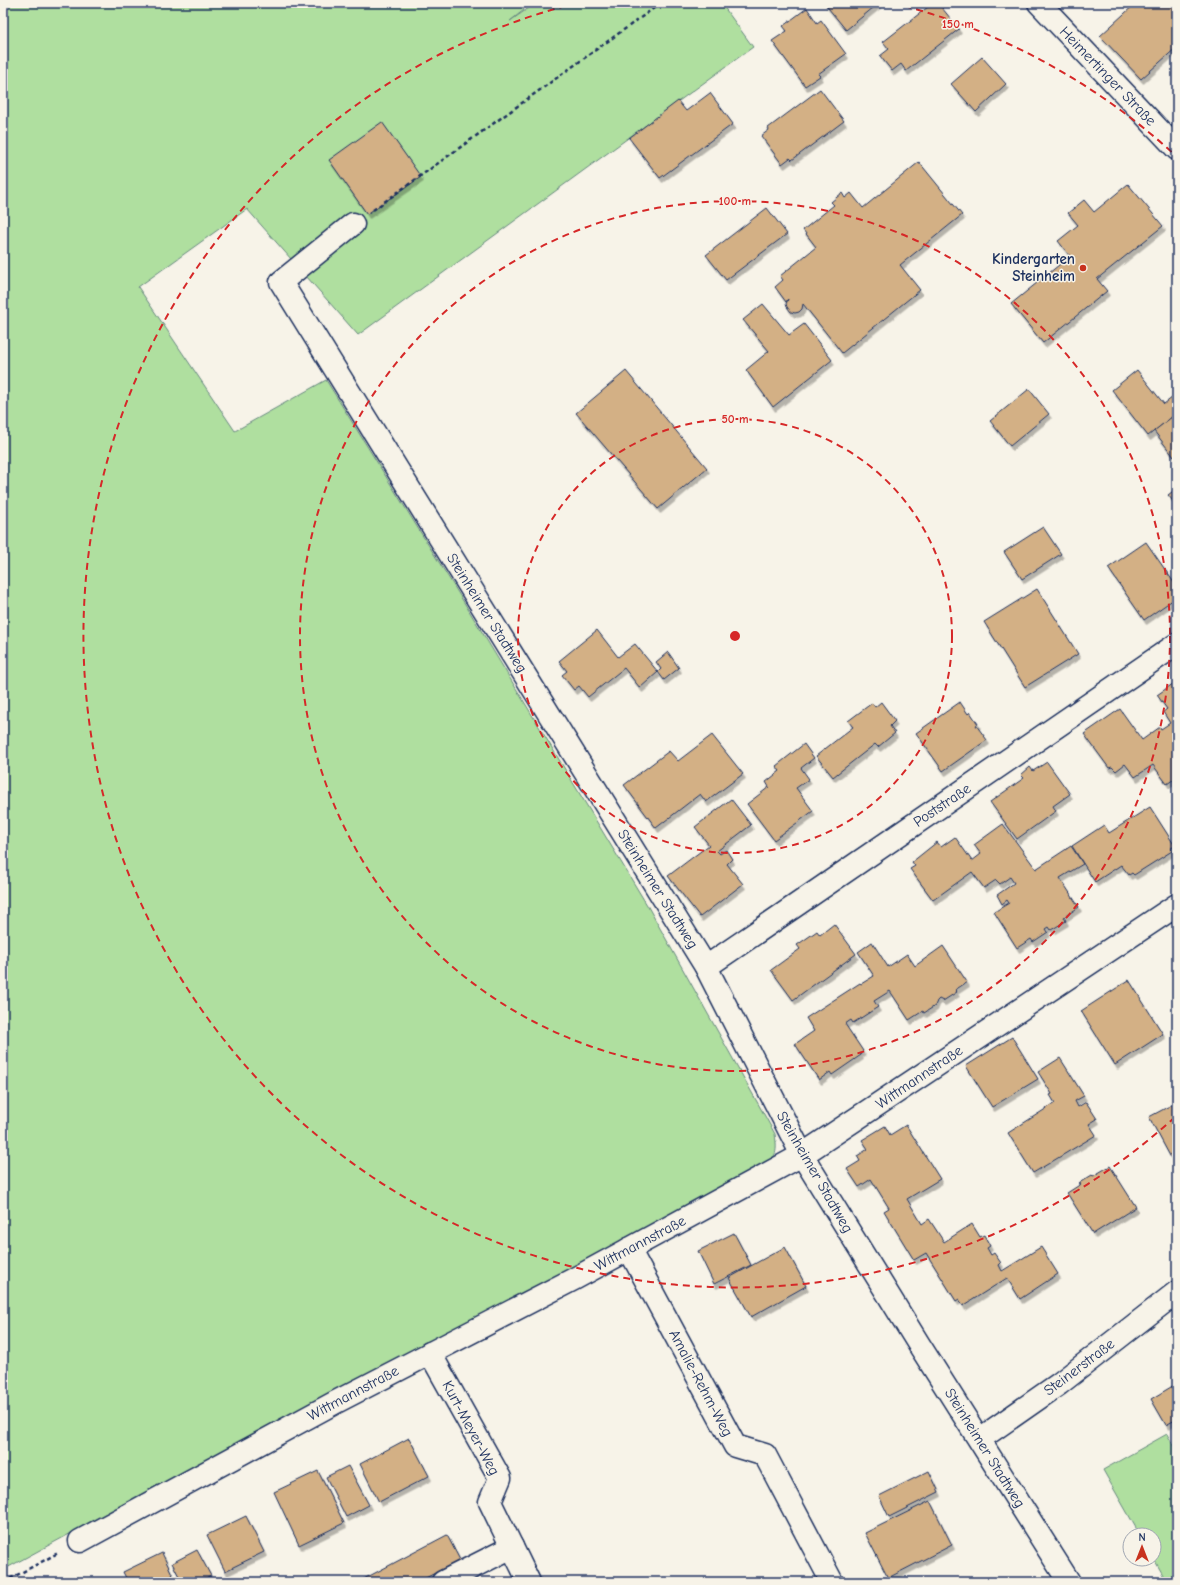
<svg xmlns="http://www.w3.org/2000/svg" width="1180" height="1585" viewBox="0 0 1180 1585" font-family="'Comic Neue',sans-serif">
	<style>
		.green { fill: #afdf9f; stroke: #65877e }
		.building { fill: #d3b085; stroke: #1b2f5e; filter: url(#shadow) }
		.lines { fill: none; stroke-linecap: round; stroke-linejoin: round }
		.minor-casing { stroke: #1b2f5e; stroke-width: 25 }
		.tertiary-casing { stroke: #1b2f5e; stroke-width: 25 }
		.path { stroke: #1b2f5e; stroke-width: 2.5; stroke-dasharray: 4 3; stroke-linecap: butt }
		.minor { stroke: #f7f3e8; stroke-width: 22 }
		.tertiary { stroke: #f7f3e8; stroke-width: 22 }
		.ring { fill: none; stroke: #d62828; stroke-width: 2; stroke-dasharray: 7 5 }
		.poi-dot { fill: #c8321e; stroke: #f7f3e8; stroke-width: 1.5 }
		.labels { text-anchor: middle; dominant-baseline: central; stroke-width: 3; stroke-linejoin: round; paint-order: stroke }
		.street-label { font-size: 15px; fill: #1b2f5e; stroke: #f7f3e8 }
		.poi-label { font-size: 15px; font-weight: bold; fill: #1b2f5e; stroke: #f7f3e8; text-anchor: end }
		.centre { fill: #d62828; stroke: #f7f3e8; stroke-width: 2 }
		.ring-label { font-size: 12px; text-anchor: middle; font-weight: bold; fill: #d62828; stroke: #f7f3e8; stroke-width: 3; stroke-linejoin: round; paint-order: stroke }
	</style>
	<defs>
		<filter id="shadow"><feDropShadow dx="2.5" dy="4.5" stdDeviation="0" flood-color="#0004"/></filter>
	</defs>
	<rect width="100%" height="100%" fill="#f7f3e8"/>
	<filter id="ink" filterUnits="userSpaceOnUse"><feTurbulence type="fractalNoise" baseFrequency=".025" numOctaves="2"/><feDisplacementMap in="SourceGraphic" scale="8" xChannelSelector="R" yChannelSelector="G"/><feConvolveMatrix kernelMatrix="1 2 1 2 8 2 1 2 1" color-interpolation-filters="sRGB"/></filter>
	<g filter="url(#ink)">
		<g class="green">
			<path d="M3 3H519L524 10 510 21 536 3H721L753 47 358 335 247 209 138 287 235 431 326 380 465 604 647 905 775 1134C778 1155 776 1158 759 1170L234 1445 3 1570Z"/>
			<polygon points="1167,1434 1177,1452 1177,1582 1167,1582 1154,1559 1154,1535 1140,1535 1103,1470"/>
		</g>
		<g class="building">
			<polygon points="824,3 879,3 846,30"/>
			<polygon points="933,3 938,3 959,29 906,71 901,64 892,71 880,56 889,49 883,42"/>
			<polygon points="1136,3 1177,3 1177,38 1174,41 1177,44 1177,47 1141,79 1100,36"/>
			<polygon points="807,8 817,23 821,20 846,54 818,74 820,76 805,86 772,41 787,31 783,26"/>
			<polygon points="982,57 1006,84 976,112 951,84"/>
			<polygon points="820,89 844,121 792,160 790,158 782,164 761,136 769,130 768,128"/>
			<polygon points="710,93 733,124 660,178 629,138 678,101 686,111"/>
			<polygon points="382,122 421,177 367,214 329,160"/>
			<polygon points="919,162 962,215 900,265 920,290 842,353 803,304 802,309 799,312 795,313 791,312 787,307 786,304 788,299 786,302 775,287 783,280 780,276 816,247 803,230 834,205 831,202 842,193 845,198 851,193 863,208"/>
			<polygon points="1128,184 1163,226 1097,279 1107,291 1043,343 1011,304 1070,256 1058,241 1078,225 1068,213 1084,200 1094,212"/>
			<polygon points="767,208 787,234 726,280 706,255"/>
			<polygon points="763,304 789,335 804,324 832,360 773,407 746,370 769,351 743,320"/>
			<polygon points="1137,370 1164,404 1177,394 1177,413 1148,436 1112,390"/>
			<polygon points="626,371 707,468 658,509 576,413"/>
			<polygon points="1029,389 1049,414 1010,446 990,421"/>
			<polygon points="1177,413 1177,454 1174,457 1154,431"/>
			<polygon points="1177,488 1177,506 1168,495"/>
			<polygon points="1043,527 1061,554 1022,579 1004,552"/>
			<polygon points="1146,542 1177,587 1177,597 1144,620 1108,568"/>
			<polygon points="1037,589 1078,654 1025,687 984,622"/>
			<polygon points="597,630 618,657 635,644 658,672 661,669 656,662 668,652 679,668 664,680 658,672 640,688 624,668 588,697 579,686 574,690 562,675 567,671 559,661"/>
			<polygon points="1177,681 1177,777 1167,784 1153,765 1135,777 1125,764 1116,771 1112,767 1109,768 1084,734 1120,709 1142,740 1160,727 1161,729 1170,723 1163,712 1167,709 1157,695"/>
			<polygon points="881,702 895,721 890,726 895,733 878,747 875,744 833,777 816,756 853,727 848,721 872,703 875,707"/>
			<polygon points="960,702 968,714 970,712 978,724 976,725 987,740 943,771 916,733"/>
			<polygon points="712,735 743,774 706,802 700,794 656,828 624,785 669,751 678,761"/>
			<polygon points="804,744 814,758 801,768 809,779 796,788 813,811 774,840 747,804 769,787 766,782 780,771 776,766"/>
			<polygon points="1047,762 1070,794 1053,806 1056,811 1017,839 990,802 1024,778 1021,775 1030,767 1033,771"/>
			<polygon points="731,799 751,825 717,851 720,854 726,850 732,859 727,864 743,884 700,917 668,876 709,845 695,827"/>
			<polygon points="1150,807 1175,846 1171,848 1172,851 1134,875 1132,873 1129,875 1121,865 1095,882 1072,846 1104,825 1109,833"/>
			<polygon points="1003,824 1036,869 1071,846 1083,864 1060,878 1079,907 1064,917 1066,921 1051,930 1049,927 1046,929 1048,932 1033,942 1031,939 1017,948 994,912 1009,903 1007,900 1002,904 997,895 1014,883 1010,877 1000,884 996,880 984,888 972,872 933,900 910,869 915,866 912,862 937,842 941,847 955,837 972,861 981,854 974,845"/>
			<polygon points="834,924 856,954 793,1000 771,970 800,949 797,945 817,931 820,935"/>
			<polygon points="872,942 888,967 907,954 915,966 943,946 967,982 955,990 957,992 943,1001 939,999 937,1001 935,1006 924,1013 923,1011 909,1020 890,991 874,1001 878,1007 853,1023 851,1020 845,1024 863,1051 860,1053 861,1055 832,1075 830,1072 819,1080 795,1044 814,1031 806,1018 860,983 861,984 874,976 858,952"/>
			<polygon points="1129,980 1163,1034 1115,1065 1081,1011"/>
			<polygon points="1012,1037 1038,1079 992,1107 966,1066"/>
			<polygon points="1060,1058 1084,1096 1075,1101 1078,1107 1086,1102 1097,1119 1089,1124 1096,1135 1033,1173 1008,1133 1055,1103 1050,1095 1052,1094 1038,1072"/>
			<polygon points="1177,1102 1177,1169 1149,1117"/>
			<polygon points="906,1125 940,1179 907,1199 922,1224 929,1219 944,1242 972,1224 980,1237 984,1235 990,1246 987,1248 991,1255 994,1253 1001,1263 999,1265 1002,1271 1041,1247 1058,1274 1020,1299 1007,1278 963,1306 959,1299 956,1301 926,1253 914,1260 884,1211 889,1208 871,1179 859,1187 847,1169 860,1161 857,1156 868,1149 862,1140 885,1126 890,1135"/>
			<polygon points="1110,1166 1136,1207 1093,1234 1067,1193 1081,1184 1079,1183 1092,1175 1093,1176"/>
			<polygon points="734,1233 751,1265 714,1284 698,1251"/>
			<polygon points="785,1247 806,1286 751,1317 729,1278"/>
			<polygon points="1176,1384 1177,1419 1166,1425 1151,1399"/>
			<polygon points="409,1438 429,1476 379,1502 360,1464"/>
			<polygon points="348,1466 369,1505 346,1517 326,1477"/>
			<polygon points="318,1471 344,1523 299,1545 274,1492"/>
			<polygon points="929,1471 939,1492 889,1517 879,1496"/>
			<polygon points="930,1501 952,1545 888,1578 865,1533"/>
			<polygon points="246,1516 264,1552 225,1571 207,1535"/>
			<polygon points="447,1535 460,1560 418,1582 358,1582"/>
			<polygon points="197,1550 211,1576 200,1582 182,1582 172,1563"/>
			<polygon points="162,1553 176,1582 128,1582 123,1572"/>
		</g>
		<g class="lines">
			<g class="minor-casing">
				<g id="minor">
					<polyline points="353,224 281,282 706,967 802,1155 918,1343 1069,1582"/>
					<polyline points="706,967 1177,644"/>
					<polyline points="629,1249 735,1446 765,1455 832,1582"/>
					<polyline points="430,1353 500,1478 490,1502 529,1582"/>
					<polyline points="980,1439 1059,1384 1177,1292"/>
					<polyline points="80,1541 336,1402 574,1279 802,1155 1177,905"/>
					<polyline points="443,1582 512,1547"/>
				</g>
			</g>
			<g class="tertiary-casing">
				<polyline id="tertiary" points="1039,3 1177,149"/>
			</g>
			<g class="path">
				<polyline points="373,210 661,3"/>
				<polyline points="4,1582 58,1553"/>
			</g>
			<use href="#minor" class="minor"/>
			<use href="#tertiary" class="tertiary"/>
		</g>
	</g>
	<g class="ring">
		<circle cx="735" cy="636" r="217"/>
		<circle cx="735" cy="636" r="435"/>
		<path d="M1175 1117A652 652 0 1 1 577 3M893 3A652 652 0 0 1 1175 155"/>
	</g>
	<circle class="poi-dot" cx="1083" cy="268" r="4"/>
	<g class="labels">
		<g class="street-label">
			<text transform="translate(1108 76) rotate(46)">Heimertinger Straße</text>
			<text transform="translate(487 613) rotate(58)">Steinheimer Stadtweg</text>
			<text transform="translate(942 805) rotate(-34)">Poststraße</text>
			<text transform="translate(658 889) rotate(58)">Steinheimer Stadtweg</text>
			<text transform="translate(919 1077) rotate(-34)">Wittmannstraße</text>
			<text transform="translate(815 1172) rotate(60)">Steinheimer Stadtweg</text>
			<text transform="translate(640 1243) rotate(-28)">Wittmannstraße</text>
			<text transform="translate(1079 1367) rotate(-37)">Steinerstraße</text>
			<text transform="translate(701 1383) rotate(62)">Amalie-Rehm-Weg</text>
			<text transform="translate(353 1393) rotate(-28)">Wittmannstraße</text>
			<text transform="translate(471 1428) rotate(62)">Kurt-Meyer-Weg</text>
			<text transform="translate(985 1448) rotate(58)">Steinheimer Stadtweg</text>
		</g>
		<g class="poi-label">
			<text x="1075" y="259">Kindergarten<tspan x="1075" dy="17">Steinheim</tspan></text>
		</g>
	</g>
	<circle cx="735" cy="636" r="6" class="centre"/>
	<g class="ring-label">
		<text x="958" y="28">150 m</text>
		<text x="735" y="205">100 m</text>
		<text x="735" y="423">50 m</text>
	</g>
	<rect width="1180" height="1585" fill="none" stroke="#f7f3e8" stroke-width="16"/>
	<rect x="8" y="8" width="1164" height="1569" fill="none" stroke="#1b2f5e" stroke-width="1.5" filter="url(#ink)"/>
	<g transform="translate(1142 1547)"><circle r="19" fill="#f7f3e8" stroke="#9fa5b1"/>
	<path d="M0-3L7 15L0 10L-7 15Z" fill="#c8321e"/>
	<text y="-6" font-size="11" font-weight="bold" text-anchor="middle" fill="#1b2f5e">N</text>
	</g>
</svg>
